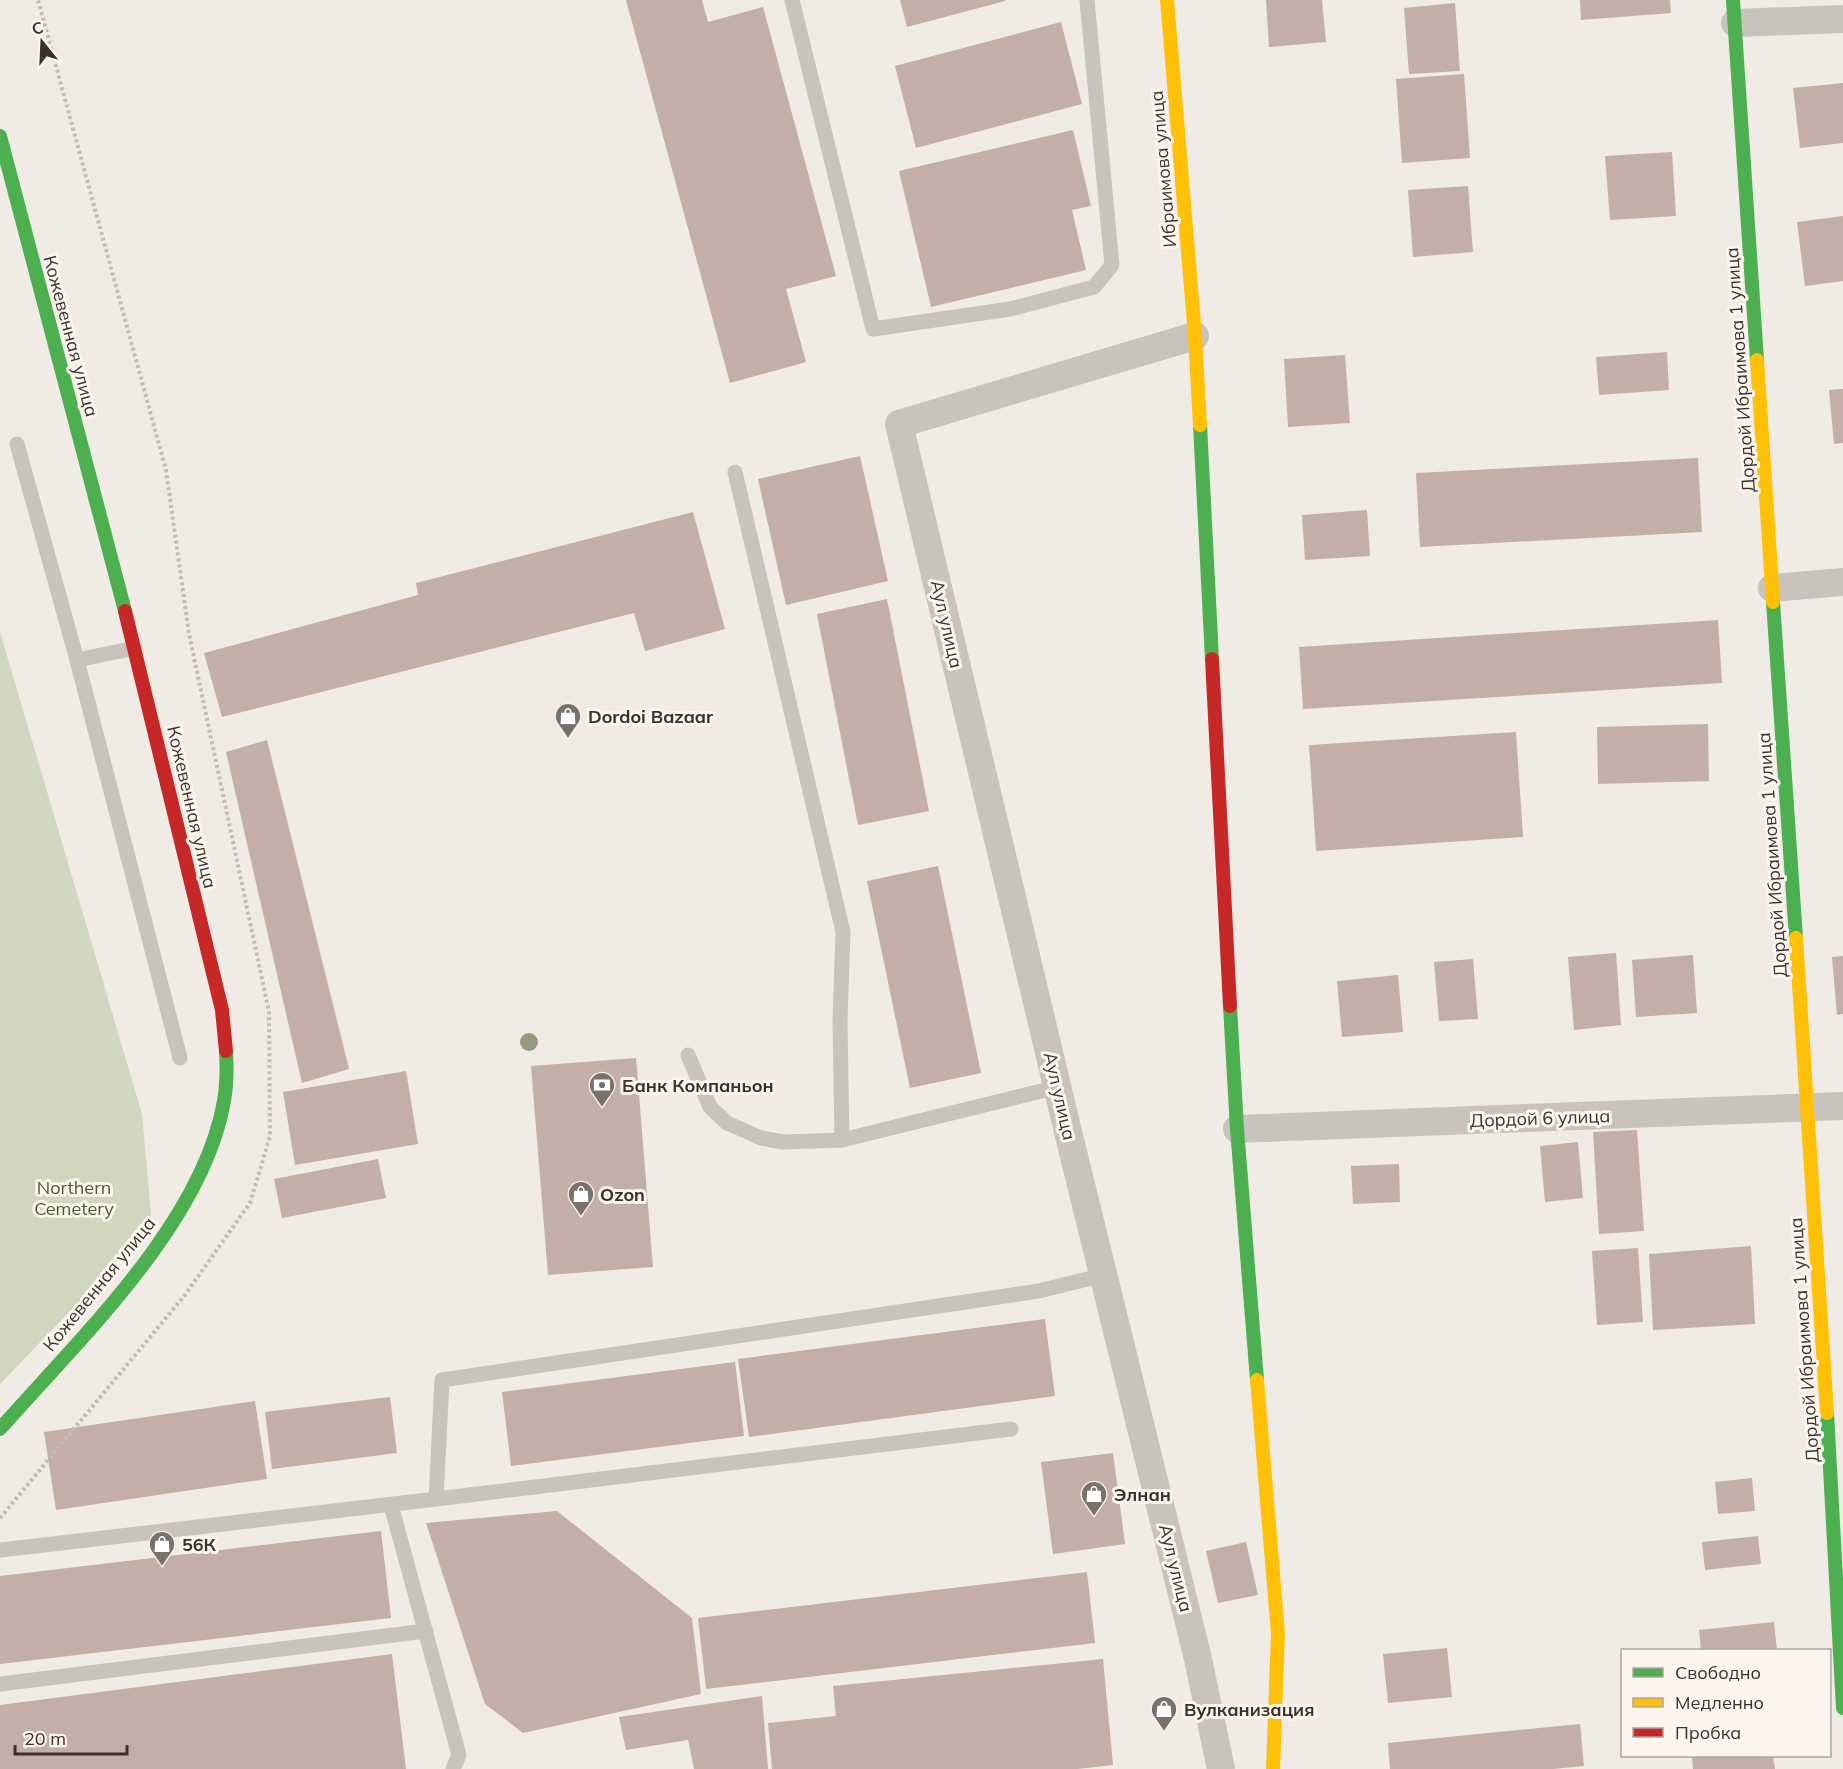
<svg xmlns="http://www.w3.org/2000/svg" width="1843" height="1769" viewBox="0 0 1843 1769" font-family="Mulish,sans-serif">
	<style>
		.green { fill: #d1d6bf }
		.building { fill: #c3afa7 }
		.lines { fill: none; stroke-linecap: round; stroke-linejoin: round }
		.path { stroke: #c2bbb6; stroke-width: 4; stroke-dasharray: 3 3; stroke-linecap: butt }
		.lane { stroke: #c9c3be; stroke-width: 15 }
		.street { stroke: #c9c3be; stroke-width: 28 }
		.fast { stroke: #4caf50; stroke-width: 14 }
		.slow { stroke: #ffc107; stroke-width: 14 }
		.jam { stroke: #c62828; stroke-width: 14 }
		.tree { fill: #959b80 }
		.labels { text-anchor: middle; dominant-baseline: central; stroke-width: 6; stroke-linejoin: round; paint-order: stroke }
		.street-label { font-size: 18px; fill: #3b302b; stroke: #fbf5ee }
		.poi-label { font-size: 18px; font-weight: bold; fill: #3b302b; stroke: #fbf5ee; text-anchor: start }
		.park-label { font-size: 18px; fill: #4a5a2e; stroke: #fbf5ee }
	</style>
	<rect width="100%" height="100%" fill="#f0ebe5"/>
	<polygon class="green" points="0,632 142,1114 152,1226 0,1384"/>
	<g class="building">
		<polygon points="626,0 702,0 708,22 763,7 836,276 786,289 806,362 730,383"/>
		<polygon points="900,0 1005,0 1005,1 907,27"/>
		<polygon points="1266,0 1322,0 1326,42 1269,47"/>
		<polygon points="1580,0 1670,0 1671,13 1581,20"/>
		<polygon points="1455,3 1460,71 1409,74 1404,8"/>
		<polygon points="1061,22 1082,104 916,148 895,66"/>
		<polygon points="1464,74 1470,158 1402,163 1396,79"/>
		<polygon points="1843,83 1843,143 1800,148 1793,88"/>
		<polygon points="1073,130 1091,206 1072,210 1086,270 931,307 899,171"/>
		<polygon points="1672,152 1676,216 1610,220 1605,156"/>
		<polygon points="1468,186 1473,252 1413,257 1408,190"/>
		<polygon points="1843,216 1843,281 1805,286 1797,222"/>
		<polygon points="1667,352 1669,390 1599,395 1596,357"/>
		<polygon points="1345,355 1350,423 1288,427 1284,359"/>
		<polygon points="1843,389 1843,443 1834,444 1829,390"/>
		<polygon points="860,456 888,581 786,605 758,479"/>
		<polygon points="1698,458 1702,532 1420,547 1416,473"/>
		<polygon points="1367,510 1370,556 1305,560 1302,515"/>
		<polygon points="693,512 725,629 645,651 634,613 222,717 204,653 418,595 416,583"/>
		<polygon points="887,599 929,811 858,825 817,614"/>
		<polygon points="1718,620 1722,683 1303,709 1299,647"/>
		<polygon points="1708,724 1709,781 1598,784 1597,727"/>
		<polygon points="1516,732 1523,837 1316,851 1309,745"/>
		<polygon points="267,740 349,1069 302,1083 226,752"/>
		<polygon points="938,866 981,1073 910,1088 867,881"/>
		<polygon points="1616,953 1621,1025 1574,1030 1568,957"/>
		<polygon points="1693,955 1697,1013 1636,1017 1632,960"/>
		<polygon points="1843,956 1843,1014 1837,1015 1832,957"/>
		<polygon points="1473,959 1478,1019 1439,1021 1434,962"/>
		<polygon points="1398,975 1403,1032 1342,1037 1337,981"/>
		<polygon points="636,1058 653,1267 548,1275 531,1066"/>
		<polygon points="406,1071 418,1144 295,1165 283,1092"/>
		<polygon points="1637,1130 1644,1231 1599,1234 1593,1132"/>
		<polygon points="1578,1142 1583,1198 1545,1202 1540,1146"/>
		<polygon points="378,1159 386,1198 282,1218 274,1179"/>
		<polygon points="1399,1164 1400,1202 1353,1204 1351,1166"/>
		<polygon points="1751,1246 1755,1324 1653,1330 1649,1254"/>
		<polygon points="1638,1248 1643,1322 1597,1325 1592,1251"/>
		<polygon points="1045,1319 1055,1396 749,1437 738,1359"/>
		<polygon points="735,1362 744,1436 511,1466 502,1392"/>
		<polygon points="390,1397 397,1453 272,1469 265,1412"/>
		<polygon points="255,1401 267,1479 56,1510 44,1432"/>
		<polygon points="1113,1453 1125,1544 1053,1554 1041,1462"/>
		<polygon points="1752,1478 1755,1511 1718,1514 1715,1482"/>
		<polygon points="557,1511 692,1618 701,1694 523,1733 485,1704 426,1523"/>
		<polygon points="381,1531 391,1618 0,1664 0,1576"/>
		<polygon points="1758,1536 1761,1564 1705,1570 1702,1542"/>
		<polygon points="1246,1542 1258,1595 1218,1603 1206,1551"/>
		<polygon points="1087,1572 1095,1643 706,1689 698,1618"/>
		<polygon points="1774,1622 1777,1650 1701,1650 1699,1630"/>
		<polygon points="1447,1648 1452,1697 1388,1703 1383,1654"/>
		<polygon points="392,1654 406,1769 0,1769 0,1705"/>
		<polygon points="1103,1659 1113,1765 1077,1769 772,1769 768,1723 836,1716 833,1686"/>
		<polygon points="762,1696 768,1769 694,1769 688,1740 626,1750 619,1717"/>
		<polygon points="1580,1724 1584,1766 1553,1769 1390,1769 1388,1743"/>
		<polygon points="1692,1756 1773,1756 1775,1769 1693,1769"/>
	</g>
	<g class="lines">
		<polyline class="path" points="0,1518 185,1295 250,1203 270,1136 269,1012 189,634 166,470 38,0"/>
		<g class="lane">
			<polyline points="792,0 873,329 1010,309 1094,287 1112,265 1087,0"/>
			<polyline points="17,444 77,660"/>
			<polyline points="735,472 843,932 840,1021 842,1140 1058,1087"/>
			<polyline points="135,648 77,660 180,1058"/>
			<polyline points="688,1055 710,1107 727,1123 761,1138 783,1142 842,1140"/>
			<polyline points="436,1499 442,1380 1039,1291 1104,1275"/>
			<polyline points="391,1505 459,1755 453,1769"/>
			<polyline points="1,1550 436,1499 1011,1429"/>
			<polyline points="0,1684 426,1631"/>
		</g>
		<g class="street">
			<polyline points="1735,23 1843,19"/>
			<polyline points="1195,336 899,424 1069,1136 1198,1659 1221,1769"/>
			<polyline points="1772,588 1843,582"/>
			<polyline points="1237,1129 1843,1106"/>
		</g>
		<g class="fast">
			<polyline points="1733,0 1757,360"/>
			<polyline points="0,136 125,611"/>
			<polyline points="1200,425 1212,659"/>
			<polyline points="1773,602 1796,938"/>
			<polyline points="1230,1006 1237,1129 1257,1380"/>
			<polyline points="1827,1413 1843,1708"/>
			<path d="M0 1429C79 1339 203 1223 224 1101 227 1084 227 1068 226 1051"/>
		</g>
		<g class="slow">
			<polyline points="1167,0 1195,336 1200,425"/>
			<polyline points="1757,360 1773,602"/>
			<polyline points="1796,938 1827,1413"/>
			<polyline points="1257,1380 1278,1634 1273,1769"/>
		</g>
		<g class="jam">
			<polyline points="125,611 222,1010 226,1051"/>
			<polyline points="1212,659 1230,1006"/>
		</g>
	</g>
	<circle class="tree" cx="529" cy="1042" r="9"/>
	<defs>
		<g id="shop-pin" transform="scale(1.35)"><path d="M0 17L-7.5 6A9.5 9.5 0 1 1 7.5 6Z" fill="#7a716c" stroke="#fbf5ee"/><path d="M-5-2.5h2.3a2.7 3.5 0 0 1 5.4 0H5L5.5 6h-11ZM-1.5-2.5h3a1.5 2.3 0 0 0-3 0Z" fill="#fff"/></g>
		<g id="bank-pin" transform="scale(1.35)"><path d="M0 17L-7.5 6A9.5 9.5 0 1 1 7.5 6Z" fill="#7a716c" stroke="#fbf5ee"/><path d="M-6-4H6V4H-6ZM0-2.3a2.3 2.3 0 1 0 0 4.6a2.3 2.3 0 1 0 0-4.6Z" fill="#fff"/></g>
	</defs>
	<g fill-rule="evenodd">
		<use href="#shop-pin" x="568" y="716"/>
		<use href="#bank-pin" x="602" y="1085"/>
		<use href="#shop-pin" x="581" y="1194"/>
		<use href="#shop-pin" x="1094" y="1494"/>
		<use href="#shop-pin" x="162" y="1544"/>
		<use href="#shop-pin" x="1164" y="1709"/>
	</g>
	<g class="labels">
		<g class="street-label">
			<text transform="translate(1163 169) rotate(-95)">Ибраимова улица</text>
			<text transform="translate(71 336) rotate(75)">Кожевенная улица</text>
			<text transform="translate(1740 370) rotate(-94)">Дордой Ибраимова 1 улица</text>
			<text transform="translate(947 624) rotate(77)">Аул улица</text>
			<text transform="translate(192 807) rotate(77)">Кожевенная улица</text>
			<text transform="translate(1772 855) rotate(-94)">Дордой Ибраимова 1 улица</text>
			<text transform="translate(1060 1096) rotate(77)">Аул улица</text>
			<text transform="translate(1540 1118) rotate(-2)">Дордой 6 улица</text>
			<text transform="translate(99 1284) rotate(-51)">Кожевенная улица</text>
			<text transform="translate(1804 1340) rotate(-94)">Дордой Ибраимова 1 улица</text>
			<text transform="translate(1176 1568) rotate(76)">Аул улица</text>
		</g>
		<g class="poi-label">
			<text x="588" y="716">Dordoi Bazaar</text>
			<text x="622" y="1085">Банк Компаньон</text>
			<text x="600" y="1194">Ozon</text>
			<text x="1114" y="1494">Элнан</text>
			<text x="182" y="1544">56К</text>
			<text x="1184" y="1709">Вулканизация</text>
		</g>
		<g class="park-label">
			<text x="74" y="1187">Northern<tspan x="74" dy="21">Cemetery</tspan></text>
		</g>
	</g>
	<rect x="1621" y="1649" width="210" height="108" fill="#fbf5ee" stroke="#aea6a0" stroke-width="1.5"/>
	<rect x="1633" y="1668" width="30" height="9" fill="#4caf50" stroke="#aea6a0" stroke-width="1.5"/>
	<text x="1675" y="1679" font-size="18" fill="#3b302b">Свободно</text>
	<rect x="1633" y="1698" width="30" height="9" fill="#ffc107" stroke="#aea6a0" stroke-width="1.5"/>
	<text x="1675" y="1709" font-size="18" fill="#3b302b">Медленно</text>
	<rect x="1633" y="1728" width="30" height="9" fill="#c62828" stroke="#aea6a0" stroke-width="1.5"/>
	<text x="1675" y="1739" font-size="18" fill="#3b302b">Пробка</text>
	<g transform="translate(42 42) rotate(342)" stroke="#fbf5ee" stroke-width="4.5" paint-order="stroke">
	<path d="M0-4.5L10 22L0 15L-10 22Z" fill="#3b302b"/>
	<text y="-9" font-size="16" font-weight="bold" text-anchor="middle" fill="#3b302b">С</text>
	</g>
	<path d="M15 1745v9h112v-9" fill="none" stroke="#3b302b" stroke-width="3"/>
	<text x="24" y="1745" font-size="18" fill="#3b302b" stroke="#fbf5ee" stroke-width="4.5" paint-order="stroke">20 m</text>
</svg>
